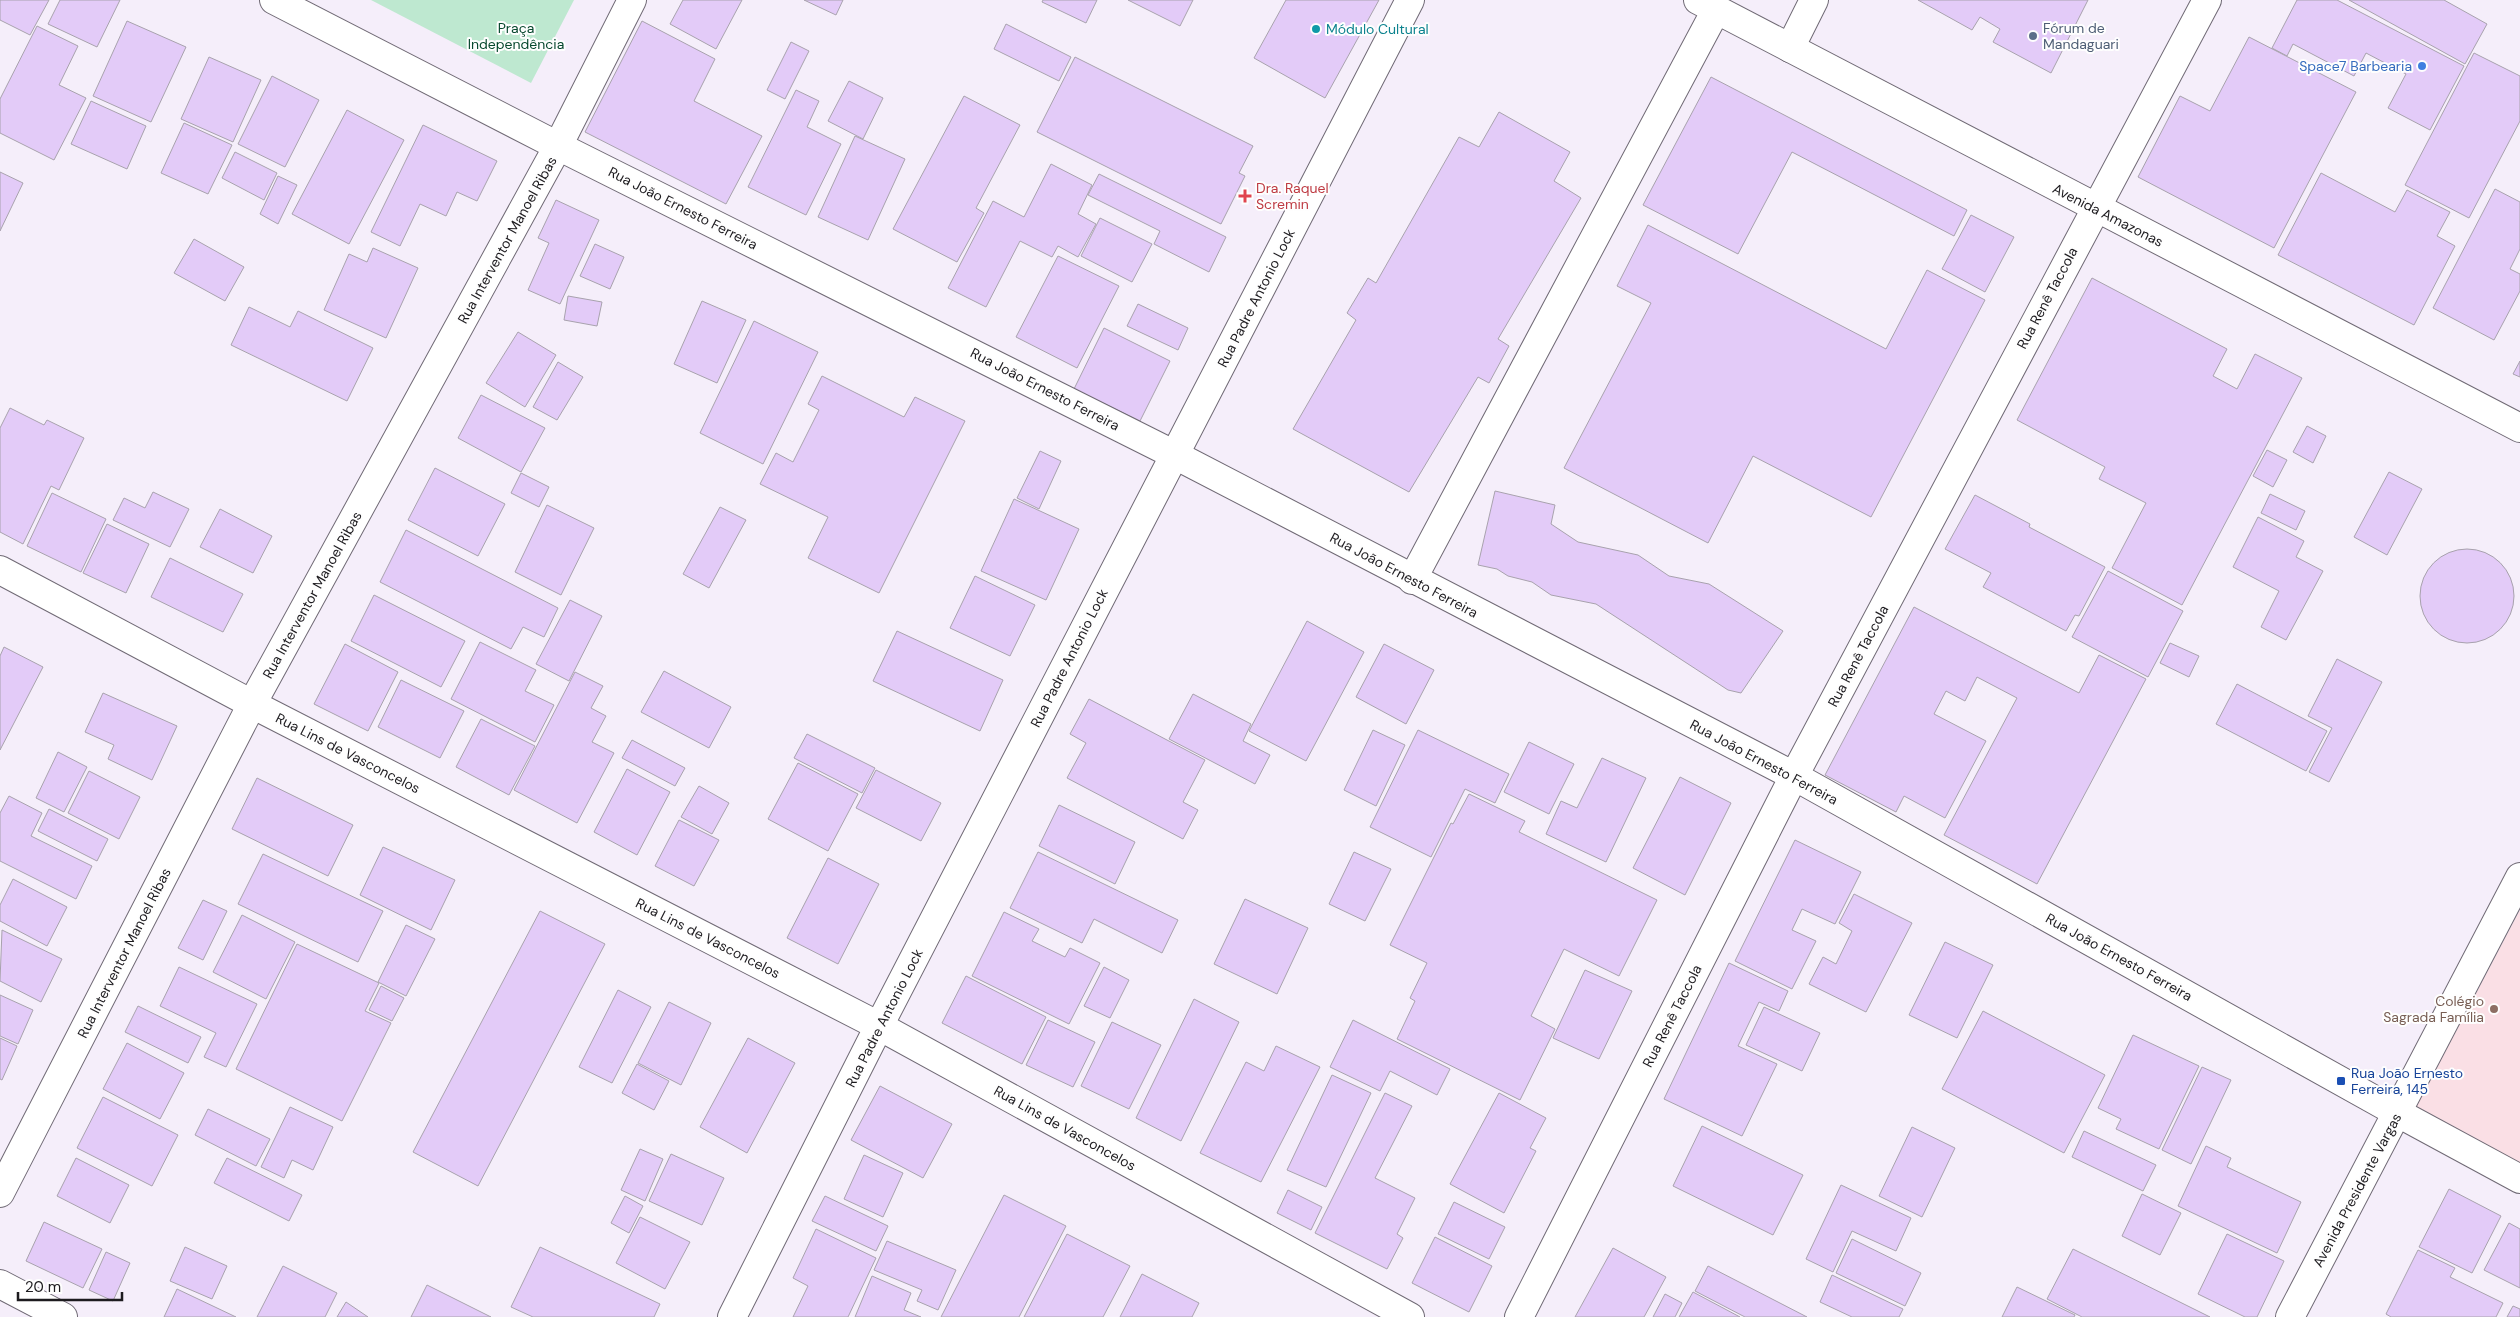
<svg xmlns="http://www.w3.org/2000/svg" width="2520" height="1317" viewBox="0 0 2520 1317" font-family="'DM Sans',sans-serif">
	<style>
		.education { fill: #fadfe5 }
		.green { fill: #bee8d0 }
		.building { fill: #e3cbf8; stroke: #a8a2ad }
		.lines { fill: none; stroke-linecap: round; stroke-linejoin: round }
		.street-casing { stroke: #706a75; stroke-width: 30 }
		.secondary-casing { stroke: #706a75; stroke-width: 30 }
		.street { stroke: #fff; stroke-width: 28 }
		.secondary { stroke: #fff; stroke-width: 28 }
		.culture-dot { fill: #0f9aa8; stroke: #fefefe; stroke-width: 2 }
		.service-dot { fill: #5c6f8a; stroke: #fefefe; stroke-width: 2 }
		.shop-dot { fill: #3f7fe0; stroke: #fefefe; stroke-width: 2 }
		.health-dot { fill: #e0444e; stroke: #fefefe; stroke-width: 2 }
		.education-dot { fill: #8d6e63; stroke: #fefefe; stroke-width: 2 }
		.transit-dot { fill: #1a4fb4; stroke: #fefefe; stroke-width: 2 }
		.labels { text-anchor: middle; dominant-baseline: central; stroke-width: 4; stroke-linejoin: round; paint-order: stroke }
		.park-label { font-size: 14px; fill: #07482e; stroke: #fefefe }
		.service-label { font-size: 14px; fill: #4e5e75; stroke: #fefefe; text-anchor: start }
		.culture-label { font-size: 14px; fill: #0d838f; stroke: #fefefe; text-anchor: start }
		.shop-label { font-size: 14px; fill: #366cbe; stroke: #fefefe; text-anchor: end }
		.health-label { font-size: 14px; fill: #be3a42; stroke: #fefefe; text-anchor: start }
		.street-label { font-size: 14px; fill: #1d1b1f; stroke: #fefefe }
		.education-label { font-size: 14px; fill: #785e54; stroke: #fefefe; text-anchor: end }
		.transit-label { font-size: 14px; fill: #164399; stroke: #fefefe; text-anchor: start }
	</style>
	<rect width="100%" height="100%" fill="#f5eefa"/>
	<polygon class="education" points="2520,910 2520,1163 2416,1107"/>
	<polygon class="green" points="371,0 574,0 531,83"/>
	<g class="building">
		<polygon points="0,0 49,0 30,35 0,20"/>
		<polygon points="60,0 120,0 97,47 48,24"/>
		<polygon points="683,0 742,0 716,49 670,24"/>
		<polygon points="804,0 843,0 836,15"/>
		<polygon points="1043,0 1097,0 1086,23 1042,2"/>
		<polygon points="1128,0 1193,0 1180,26"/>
		<polygon points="1286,0 1379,0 1325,98 1254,58"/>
		<polygon points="1918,0 2088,0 2051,73 1993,42 2000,29 1980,17 1972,30"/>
		<polygon points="2297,0 2337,0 2464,66 2430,130 2388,108 2406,74 2366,53 2354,76 2293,44 2287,56 2272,48"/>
		<polygon points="2349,0 2444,0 2487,24 2465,64"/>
		<polygon points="127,21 186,47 151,122 93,96"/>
		<polygon points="642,21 715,59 694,101 762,136 726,204 585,132"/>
		<polygon points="1006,24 1071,57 1059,81 994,49"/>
		<polygon points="37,26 78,46 59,85 86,98 54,160 0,133 0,99"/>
		<polygon points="2249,37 2356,92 2274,248 2138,177 2180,96 2210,111"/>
		<polygon points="791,42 809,51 785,99 767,90"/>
		<polygon points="2474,53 2520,76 2520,121 2469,218 2405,185"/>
		<polygon points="209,57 261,80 233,142 181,119"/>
		<polygon points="1075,57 1253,146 1239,173 1245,176 1221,224 1037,132"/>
		<polygon points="272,76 319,100 285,167 238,144"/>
		<polygon points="1711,77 1967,210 1954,236 1792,152 1738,254 1643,205"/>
		<polygon points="849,81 883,98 863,139 828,121"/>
		<polygon points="796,90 819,101 807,127 841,144 806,215 748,187"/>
		<polygon points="964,96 1020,125 976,208 984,213 957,262 893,229"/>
		<polygon points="91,101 146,126 127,169 71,144"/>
		<polygon points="347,110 404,140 349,244 292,214"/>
		<polygon points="1499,112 1570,152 1554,181 1581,198 1498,339 1509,346 1489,383 1478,377 1409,492 1293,429 1356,320 1347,313 1368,278 1376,283 1459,137 1479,147"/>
		<polygon points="184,123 232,145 208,194 161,173"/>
		<polygon points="423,125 497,161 477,201 457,192 446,216 420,204 400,246 371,232"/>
		<polygon points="855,136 905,159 868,240 818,217"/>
		<polygon points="235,152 277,173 264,200 222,178"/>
		<polygon points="1051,164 1092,185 1078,214 1096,224 1078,257 1058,246 1052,257 1020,241 986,307 948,288 993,201 1024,217"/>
		<polygon points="0,172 23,183 0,231"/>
		<polygon points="2321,173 2395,212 2407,190 2450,212 2437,236 2455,246 2414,325 2278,255"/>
		<polygon points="1099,174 1226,237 1209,272 1154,244 1160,231 1088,195"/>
		<polygon points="278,176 297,185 278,224 260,214"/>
		<polygon points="2495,189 2520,202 2520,249 2510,269 2520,274 2520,291 2494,340 2433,308"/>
		<polygon points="556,200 599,220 560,304 528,290 549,243 538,238"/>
		<polygon points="1971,215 2014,237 1985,292 1942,269"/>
		<polygon points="1100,218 1152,244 1132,282 1081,256"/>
		<polygon points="1648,225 1886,349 1927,270 1985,300 1871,517 1753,456 1708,543 1564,468 1651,303 1617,286"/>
		<polygon points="194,239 244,267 225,301 174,273"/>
		<polygon points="595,244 624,257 610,289 580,276"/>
		<polygon points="373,248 418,268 386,338 324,310 349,254 367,262"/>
		<polygon points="1058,256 1119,286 1077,368 1016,337"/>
		<polygon points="2092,278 2227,349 2213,376 2237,389 2255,354 2302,378 2182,605 2112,568 2146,503 2099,479 2105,467 2017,420"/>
		<polygon points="568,296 602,302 597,326 564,320"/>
		<polygon points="702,301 746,320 717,383 674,364"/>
		<polygon points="1138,304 1188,328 1178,350 1127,326"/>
		<polygon points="249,307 290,327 298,311 373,348 347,401 231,345"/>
		<polygon points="754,321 818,352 763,464 700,433"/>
		<polygon points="1104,328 1170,361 1140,421 1074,389"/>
		<polygon points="518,332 556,355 525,407 486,383"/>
		<polygon points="2520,361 2520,377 2513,374"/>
		<polygon points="558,362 583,377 557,420 533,407"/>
		<polygon points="822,376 904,417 915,397 965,421 879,593 808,558 828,517 760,484 776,453 793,462 819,410 808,404"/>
		<polygon points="481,395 545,428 521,472 458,438"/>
		<polygon points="10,408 44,425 47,420 84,438 59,490 51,486 23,544 0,532 0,428"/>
		<polygon points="2307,426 2326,436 2313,463 2293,452"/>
		<polygon points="2267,450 2287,460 2273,487 2253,476"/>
		<polygon points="1040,451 1061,461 1039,509 1017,498"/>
		<polygon points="435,468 505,504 478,556 408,520"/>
		<polygon points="2389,472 2422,489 2387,555 2354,537"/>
		<polygon points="521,473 549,487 539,507 511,493"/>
		<polygon points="1495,491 1555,505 1551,524 1578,542 1638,555 1669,576 1709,584 1783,631 1741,693 1728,690 1596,604 1551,595 1532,582 1508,576 1497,569 1478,565"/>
		<polygon points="153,492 189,509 170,547 113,520 124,498 145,508"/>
		<polygon points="52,493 106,519 81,572 27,546"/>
		<polygon points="2270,494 2305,511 2296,530 2261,513"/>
		<polygon points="1975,495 2030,524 2029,527 2105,567 2079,616 2075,615 2066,631 1983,587 1991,573 1945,549"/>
		<polygon points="1014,499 1079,529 1046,600 981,571"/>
		<polygon points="547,505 594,528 561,595 515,572"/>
		<polygon points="720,507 746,520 709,588 683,574"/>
		<polygon points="220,509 272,536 253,573 200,547"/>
		<polygon points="2258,517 2304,541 2296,557 2323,571 2286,640 2261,627 2279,591 2233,567"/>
		<polygon points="107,524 149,544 126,593 83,573"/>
		<polygon points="406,530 558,608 544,637 523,627 511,649 380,582"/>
		<circle cx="2467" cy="596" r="47"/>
		<polygon points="170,558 243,594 223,632 151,597"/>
		<polygon points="2108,571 2183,611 2148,677 2072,637"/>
		<polygon points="975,576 1035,605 1010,656 950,628"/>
		<polygon points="374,595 465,641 441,687 351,641"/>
		<polygon points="570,600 602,616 569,681 536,664"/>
		<polygon points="1914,607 2079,693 2099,655 2146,679 2037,884 1944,835 2017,698 1977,677 1965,701 1946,691 1934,714 1986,741 1945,818 1904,796 1896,812 1825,775"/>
		<polygon points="1307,621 1364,652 1306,761 1249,731"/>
		<polygon points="897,631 1003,680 980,731 873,681"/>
		<polygon points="480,642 536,670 525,691 554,705 535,742 451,699"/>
		<polygon points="2170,643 2199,656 2189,677 2160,663"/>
		<polygon points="345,644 398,672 368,731 314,704"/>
		<polygon points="1384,644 1434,670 1406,724 1356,697"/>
		<polygon points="4,647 43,667 0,750 0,656"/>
		<polygon points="2337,659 2382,682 2329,782 2309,772 2332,728 2308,716"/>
		<polygon points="664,671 731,707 709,748 641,712"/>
		<polygon points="575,672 603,686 591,708 606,716 592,742 614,753 577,823 514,790"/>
		<polygon points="401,680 464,711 440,758 378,727"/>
		<polygon points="2237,684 2327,731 2306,771 2216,724"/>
		<polygon points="103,693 177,726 152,780 108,759 114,745 85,732"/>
		<polygon points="1193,694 1251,724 1243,741 1270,755 1255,784 1169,739"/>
		<polygon points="1089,699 1205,760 1183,802 1198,810 1183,839 1067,778 1086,743 1070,734"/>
		<polygon points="481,719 535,746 509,795 456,767"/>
		<polygon points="1373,730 1405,745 1376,806 1344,790"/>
		<polygon points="1418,730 1509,774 1495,803 1465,789 1431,857 1370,827"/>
		<polygon points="807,734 875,768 862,793 794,758"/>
		<polygon points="632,740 685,768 675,786 622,758"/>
		<polygon points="1529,742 1574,764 1549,814 1504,792"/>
		<polygon points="58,752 87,767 64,812 36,798"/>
		<polygon points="1602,758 1646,778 1606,862 1546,834 1561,801 1577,808"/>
		<polygon points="798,763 858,794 828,851 768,819"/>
		<polygon points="627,769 670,792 637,855 594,832"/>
		<polygon points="876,770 941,803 921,841 856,808"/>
		<polygon points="89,771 140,797 119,839 68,813"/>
		<polygon points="1680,777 1731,803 1685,895 1633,868"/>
		<polygon points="257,778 353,825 328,876 232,829"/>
		<polygon points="699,786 729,803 712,834 681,817"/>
		<polygon points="1469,794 1525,821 1519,832 1657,900 1619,976 1564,949 1531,1016 1555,1029 1520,1100 1397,1039 1415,1001 1410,998 1427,963 1390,945 1451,823 1453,824"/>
		<polygon points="9,796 42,813 31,836 92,866 76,899 0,861 0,813"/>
		<polygon points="1059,805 1135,842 1115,884 1039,846"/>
		<polygon points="49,809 108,839 97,861 38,831"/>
		<polygon points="679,820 719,840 694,886 655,866"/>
		<polygon points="1795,840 1861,872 1835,924 1802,909 1792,930 1816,941 1792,989 1735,961"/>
		<polygon points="383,847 455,880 431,930 360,895"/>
		<polygon points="1038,852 1178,920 1162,953 1094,919 1082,943 1010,908"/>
		<polygon points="1354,852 1391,869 1365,921 1329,904"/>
		<polygon points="263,854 383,911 358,962 238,904"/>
		<polygon points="828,858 879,884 838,964 787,938"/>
		<polygon points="13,879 67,907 47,946 0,921 0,905"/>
		<polygon points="1854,894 1912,923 1866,1012 1809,984 1823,957 1836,964 1852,931 1839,923"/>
		<polygon points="1245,899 1308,928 1277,994 1214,964"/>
		<polygon points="203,900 227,911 203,960 178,948"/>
		<polygon points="540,911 605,944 478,1186 413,1152"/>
		<polygon points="1004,912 1039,929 1032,941 1065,957 1070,948 1100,963 1069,1024 972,976"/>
		<polygon points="242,915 295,942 266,999 213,972"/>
		<polygon points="406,925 435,939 406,996 378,982"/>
		<polygon points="2,930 62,959 41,1002 0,981"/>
		<polygon points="1945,942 1993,965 1957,1038 1909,1015"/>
		<polygon points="297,944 379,983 365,1011 391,1023 342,1121 236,1069"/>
		<polygon points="1729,963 1788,991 1779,1011 1759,1002 1738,1046 1777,1064 1742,1136 1664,1099"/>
		<polygon points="179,967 257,1004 226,1067 204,1057 216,1033 160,1006"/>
		<polygon points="1104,967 1129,980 1110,1018 1084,1006"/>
		<polygon points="1585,970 1632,991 1599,1059 1553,1038"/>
		<polygon points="966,976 1046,1017 1022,1064 942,1023"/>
		<polygon points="381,986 404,998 392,1021 369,1010"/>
		<polygon points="618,990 651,1007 612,1083 579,1067"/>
		<polygon points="0,995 33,1010 18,1044 0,1036"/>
		<polygon points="1194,999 1239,1022 1181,1141 1136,1118"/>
		<polygon points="669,1002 711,1023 681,1085 638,1063"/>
		<polygon points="138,1006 201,1037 188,1063 125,1032"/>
		<polygon points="1764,1007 1820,1033 1802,1071 1746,1045"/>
		<polygon points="1983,1011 2105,1075 2064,1153 1942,1089"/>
		<polygon points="1048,1020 1095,1042 1073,1087 1026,1065"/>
		<polygon points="1353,1020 1450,1069 1437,1095 1390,1071 1380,1091 1330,1067"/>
		<polygon points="1112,1022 1161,1045 1129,1109 1081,1086"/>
		<polygon points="2133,1035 2199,1066 2159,1149 2116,1129 2121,1119 2098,1108"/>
		<polygon points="0,1038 17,1046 2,1080 0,1079"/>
		<polygon points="748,1038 795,1063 747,1153 700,1127"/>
		<polygon points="127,1043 184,1073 160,1119 103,1089"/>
		<polygon points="1276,1046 1320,1067 1261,1182 1200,1153 1246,1062 1264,1071"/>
		<polygon points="637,1064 669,1081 654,1110 622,1093"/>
		<polygon points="2202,1067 2231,1080 2191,1164 2162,1150"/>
		<polygon points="1332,1075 1371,1093 1326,1187 1287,1170"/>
		<polygon points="880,1086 952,1124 923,1178 851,1140"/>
		<polygon points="1385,1093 1412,1106 1375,1178 1415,1198 1397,1234 1403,1238 1387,1269 1315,1233"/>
		<polygon points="1499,1093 1546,1118 1530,1148 1536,1151 1504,1213 1450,1184"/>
		<polygon points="103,1097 178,1135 152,1186 77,1148"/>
		<polygon points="290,1107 333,1127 313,1170 292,1160 284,1178 261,1167"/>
		<polygon points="208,1109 270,1139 256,1166 195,1135"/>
		<polygon points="1702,1126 1803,1175 1773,1235 1673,1186"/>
		<polygon points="1912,1127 1955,1148 1922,1217 1879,1196"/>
		<polygon points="2084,1131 2156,1165 2143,1191 2072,1157"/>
		<polygon points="2206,1146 2231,1158 2227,1167 2301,1202 2277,1253 2178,1206"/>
		<polygon points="640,1149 663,1159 645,1201 621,1190"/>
		<polygon points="671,1154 724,1178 702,1225 649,1201"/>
		<polygon points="864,1155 903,1173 883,1217 844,1199"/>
		<polygon points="76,1158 129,1185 110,1223 57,1196"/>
		<polygon points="227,1158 302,1195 289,1221 214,1183"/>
		<polygon points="1841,1185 1911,1218 1896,1251 1852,1231 1833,1272 1806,1259"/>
		<polygon points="2449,1189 2501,1216 2472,1273 2419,1247"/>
		<polygon points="1288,1190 1322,1207 1311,1230 1277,1213"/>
		<polygon points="2142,1194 2181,1213 2160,1255 2122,1236"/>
		<polygon points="1004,1195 1066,1226 1019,1317 941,1317"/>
		<polygon points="625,1196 643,1206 629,1233 611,1223"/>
		<polygon points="825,1196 888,1226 876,1251 812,1221"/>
		<polygon points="1454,1202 1505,1227 1489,1259 1438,1234"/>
		<polygon points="640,1217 690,1242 665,1289 616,1263"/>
		<polygon points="44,1222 102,1249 83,1288 26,1261"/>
		<polygon points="2509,1223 2520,1229 2520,1288 2484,1270"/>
		<polygon points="816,1229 876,1258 848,1317 793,1317 808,1286 793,1278"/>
		<polygon points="1067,1234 1130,1266 1103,1317 1024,1317"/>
		<polygon points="2227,1234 2284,1261 2257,1317 2245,1317 2198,1294"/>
		<polygon points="1435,1237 1492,1266 1469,1312 1412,1283"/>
		<polygon points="1852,1239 1921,1273 1905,1306 1836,1273"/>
		<polygon points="887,1241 956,1270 938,1310 917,1301 922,1290 874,1270"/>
		<polygon points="185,1247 227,1266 212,1299 170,1281"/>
		<polygon points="540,1247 660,1304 654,1317 533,1317 511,1307"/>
		<polygon points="1613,1248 1666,1277 1644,1317 1575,1317"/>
		<polygon points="2073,1249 2210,1317 2082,1317 2047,1299"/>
		<polygon points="2418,1250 2455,1268 2450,1277 2503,1303 2496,1317 2391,1317 2386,1314"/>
		<polygon points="106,1252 130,1263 113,1301 89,1290"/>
		<polygon points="283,1266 337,1293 325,1317 257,1317"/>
		<polygon points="1708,1266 1807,1317 1745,1317 1695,1291"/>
		<polygon points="1142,1274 1199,1303 1192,1317 1120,1317"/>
		<polygon points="1832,1275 1903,1309 1899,1317 1852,1317 1820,1302"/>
		<polygon points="872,1276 911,1293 904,1310 921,1317 855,1317"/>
		<polygon points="427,1285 491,1317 411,1317"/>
		<polygon points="2017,1287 2075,1315 2074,1317 2002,1317"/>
		<polygon points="177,1289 236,1317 164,1317"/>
		<polygon points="1693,1292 1740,1317 1679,1317"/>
		<polygon points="1665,1294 1682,1303 1675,1317 1653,1317"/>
		<polygon points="346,1302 368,1317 337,1317"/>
		<polygon points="2513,1306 2520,1309 2520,1317 2507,1317"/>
	</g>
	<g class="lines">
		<g class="street-casing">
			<g id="street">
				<polyline points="1790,48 1814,0"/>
				<polyline points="0,570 252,704 879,1026 1410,1317"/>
				<polyline points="2398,1113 2520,1179"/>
				<polyline points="0,1193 252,704 558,146 632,0"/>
				<polyline points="0,1284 63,1317"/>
			</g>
		</g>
		<g class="secondary-casing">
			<g id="secondary">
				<polyline points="274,0 558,146 1175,455 1794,776 2398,1113"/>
				<polyline points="1698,0 2520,428"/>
				<polyline points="1412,580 1716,10"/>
				<polyline points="732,1317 879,1026 1410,0"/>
				<polyline points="1519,1317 1794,776 2207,0"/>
				<polyline points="2290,1317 2520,877"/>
			</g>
		</g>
		<use href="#street" class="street"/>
		<use href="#secondary" class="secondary"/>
	</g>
	<circle class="culture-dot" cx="1316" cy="29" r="5"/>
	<circle class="service-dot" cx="2033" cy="36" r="5"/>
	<circle class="shop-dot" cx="2422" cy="66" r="5"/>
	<path class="health-dot" d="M1242.5 188.5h5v5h5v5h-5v5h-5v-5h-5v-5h5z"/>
	<circle class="education-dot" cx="2494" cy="1009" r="5"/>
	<rect class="transit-dot" x="2336" y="1076" width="10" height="10" rx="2.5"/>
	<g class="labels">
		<g class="park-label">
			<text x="516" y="28">Praça<tspan x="516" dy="16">Independência</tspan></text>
		</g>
		<g class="service-label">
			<text x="2043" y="28">Fórum de<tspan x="2043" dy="16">Mandaguari</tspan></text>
		</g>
		<g class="culture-label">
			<text x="1326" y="29">Módulo Cultural</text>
		</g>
		<g class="shop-label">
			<text x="2412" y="66">Space7 Barbearia</text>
		</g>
		<g class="health-label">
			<text x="1256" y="188">Dra. Raquel<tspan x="1256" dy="16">Scremin</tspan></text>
		</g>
		<g class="street-label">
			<text transform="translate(683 208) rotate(27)">Rua João Ernesto Ferreira</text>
			<text transform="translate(2108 215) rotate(27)">Avenida Amazonas</text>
			<text transform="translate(507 240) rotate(-61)">Rua Interventor Manoel Ribas</text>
			<text transform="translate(1256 298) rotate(-63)">Rua Padre Antonio Lock</text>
			<text transform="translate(2047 298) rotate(-62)">Rua Renê Taccola</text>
			<text transform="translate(1045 389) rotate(27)">Rua João Ernesto Ferreira</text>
			<text transform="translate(1404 575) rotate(28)">Rua João Ernesto Ferreira</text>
			<text transform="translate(312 595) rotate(-61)">Rua Interventor Manoel Ribas</text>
			<text transform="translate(1858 656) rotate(-62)">Rua Renê Taccola</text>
			<text transform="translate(1069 658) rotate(-63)">Rua Padre Antonio Lock</text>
			<text transform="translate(348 753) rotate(27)">Rua Lins de Vasconcelos</text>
			<text transform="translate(1764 762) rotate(28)">Rua João Ernesto Ferreira</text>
			<text transform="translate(708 938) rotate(27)">Rua Lins de Vasconcelos</text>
			<text transform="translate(124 953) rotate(-63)">Rua Interventor Manoel Ribas</text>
			<text transform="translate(2119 957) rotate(29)">Rua João Ernesto Ferreira</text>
			<text transform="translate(1672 1016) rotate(-63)">Rua Renê Taccola</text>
			<text transform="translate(884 1018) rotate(-63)">Rua Padre Antonio Lock</text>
			<text transform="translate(1065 1128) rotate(29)">Rua Lins de Vasconcelos</text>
			<text transform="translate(2357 1190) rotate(-62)">Avenida Presidente Vargas</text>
		</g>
		<g class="education-label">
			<text x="2484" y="1001">Colégio<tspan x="2484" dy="16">Sagrada Família</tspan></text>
		</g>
		<g class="transit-label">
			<text x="2351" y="1073">Rua João Ernesto<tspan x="2351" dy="16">Ferreira, 145</tspan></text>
		</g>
	</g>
	<path d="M18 1292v8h104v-8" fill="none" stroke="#1d1b1f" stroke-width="2.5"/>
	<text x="25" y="1292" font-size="15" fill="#1d1b1f" stroke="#fefefe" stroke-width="4" paint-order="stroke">20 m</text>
</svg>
